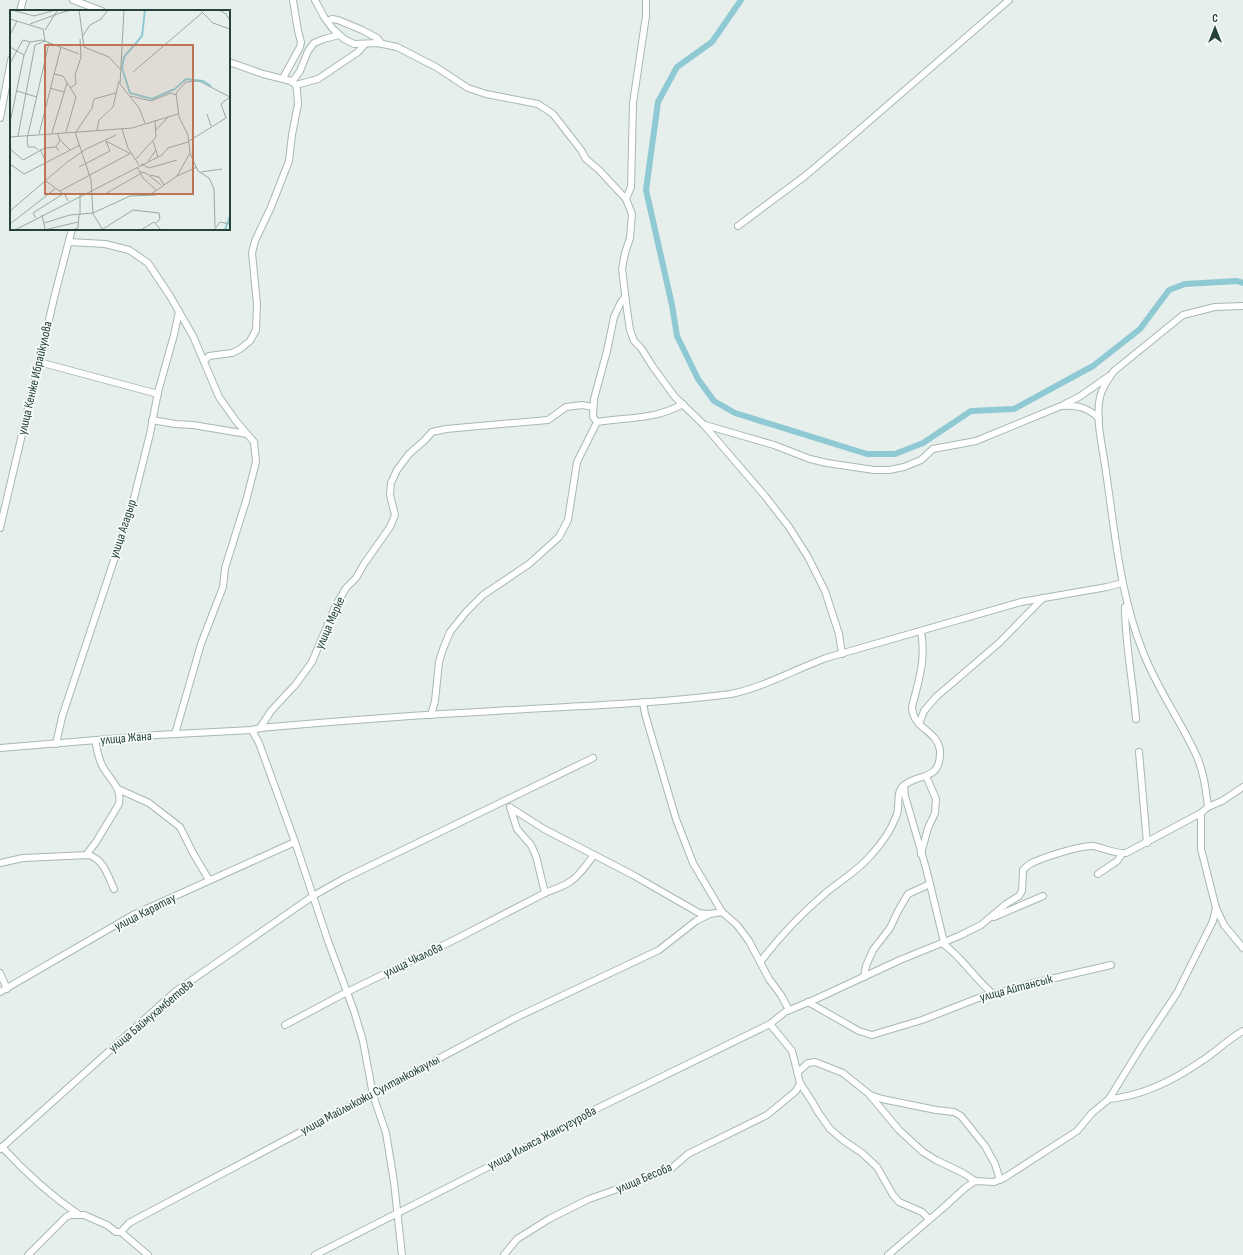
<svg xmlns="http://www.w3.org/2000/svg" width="1243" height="1255" viewBox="0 0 1243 1255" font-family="'Sofia Sans Condensed',sans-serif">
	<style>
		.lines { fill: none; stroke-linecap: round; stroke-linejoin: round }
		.canal { stroke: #8ec9d4; stroke-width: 6 }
		.minor-casing { stroke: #a8b8b2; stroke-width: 8 }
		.minor { stroke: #fff; stroke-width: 6 }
		.labels { text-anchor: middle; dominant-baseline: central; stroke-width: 3.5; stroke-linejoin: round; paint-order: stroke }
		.street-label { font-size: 13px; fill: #24423a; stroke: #f7fbf9 }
		.inset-river { fill: none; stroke: #8ec9d4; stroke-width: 2 }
		.inset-road { fill: none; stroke: #98aaa4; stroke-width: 1 }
		.view { fill: #c07456; fill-opacity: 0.15; stroke: #c07456; stroke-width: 2 }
		.inset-edge { fill: none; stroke: #24423a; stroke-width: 2 }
	</style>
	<rect width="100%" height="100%" fill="#e6efeb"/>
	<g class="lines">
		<polyline class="canal" points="741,0 712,42 677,67 658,102 646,190 672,305 677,336 698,379 714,401 735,413 867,454 895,454 923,443 971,411 1014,409 1093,366 1140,329 1169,290 1185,284 1237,281 1243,283"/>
		<g class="minor-casing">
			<g id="minor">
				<polyline points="73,0 102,11"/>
				<polyline points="315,0 324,17 333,29 344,39 354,44 378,43 397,47 436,67 468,88 486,94 538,104 553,114 581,150 586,159 599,170 626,199"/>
				<polyline points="646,0 646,16 633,103 631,187 626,199 632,214 630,238 625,253 622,269 627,310 630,330 634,341 641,348 653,367 675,397 703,424 765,496 789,527 808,557 825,591 839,634 842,654"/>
				<polyline points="20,11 23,0"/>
				<polyline points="327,21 332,19 338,20 362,30 377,38 382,44"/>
				<polyline points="283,78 300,47 301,42 298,31 293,0"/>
				<polyline points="292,82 300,71 308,51 314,43 324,39 339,35"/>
				<polyline points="296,85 318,79 358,52 365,44"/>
				<polyline points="0,118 11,60"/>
				<polyline points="738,226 805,176 844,143 1009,0"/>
				<polyline points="69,242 105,244 129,250 148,263 170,296 193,336 219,397 236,421 254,442 256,462 246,501 225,568 223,587 201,644 175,734"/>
				<polyline points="204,361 209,356 232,353 240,349 250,341 256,330 257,304 252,253 255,241 271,207 289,161 292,135 298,104 297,90 296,85 291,81 263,74 229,62"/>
				<polyline points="39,362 158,394"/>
				<polyline points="1065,404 1079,397 1109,376"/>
				<polyline points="152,420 175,424 193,425 247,434"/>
				<polyline points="597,422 593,417 594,399 607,351 614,317 621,302 625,297"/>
				<path d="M597 422C629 417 654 420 683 404"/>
				<path d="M705 425 774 445 810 459 827 463 874 470H889L904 467 921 460 933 449 976 441 1061 406C1078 405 1086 407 1099 418"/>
				<polyline points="0,528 55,294 72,229"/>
				<path d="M1125 607C1125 644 1133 681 1136 719"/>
				<polyline points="643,702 645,714 676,819 693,863 722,912 737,925 749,941 769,979 781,995 789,1010"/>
				<polyline points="431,715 435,701 439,662 443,649 450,632 466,612 483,595 529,564 559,537 568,520 577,462 597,422"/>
				<polyline points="919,724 924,711 936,697 999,643 1043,598"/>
				<polyline points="260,728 271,711 296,684 312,662 335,607 346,588 356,578 364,564 390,527 395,515 390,495 391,483 397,470 409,454 425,440 432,432 446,429 548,420 566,407 582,405 593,407"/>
				<polyline points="252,730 259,743 295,842 328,941 354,1011 363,1041 373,1095 386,1133 394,1182 402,1255"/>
				<polyline points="56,744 62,717 132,506 150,434 158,392 174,335 179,311"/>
				<path d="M0 748 157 735 252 730 260 728C339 721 417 715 495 711 574 706 653 704 731 694 764 687 794 670 826 658L1021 602 1107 587 1122 583"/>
				<polyline points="1139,752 1147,843"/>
				<polyline points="904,786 905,796 926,868 944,942"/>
				<polyline points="118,789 149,803 180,827 193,853 209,880"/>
				<polyline points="1208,807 1222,801 1243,787"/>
				<polyline points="511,808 544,829 633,875 699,913 709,914"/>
				<polyline points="1201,813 1201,849 1216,908 1224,925 1243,948"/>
				<polyline points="921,854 928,828 935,813 936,799 926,776"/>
				<path d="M86 855 96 842 119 804C122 786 109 780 102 765 98 758 97 748 95 740"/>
				<path d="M0 863 23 858 89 855C104 860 108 876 114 889"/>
				<polyline points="1098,874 1117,861 1122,854"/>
				<path d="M545 893C554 889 563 887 571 881 580 875 587 864 594 855"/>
				<polyline points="994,917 1043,896"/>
				<path d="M942 943C962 957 974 978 993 994"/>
				<path d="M761 961C780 936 803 912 828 891 843 879 859 870 872 854 881 844 890 832 895 819 897 815 898 811 898 808 899 800 897 793 902 787 917 772 941 783 940 751 938 730 913 730 912 707 919 679 926 661 921 631"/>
				<polyline points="0,973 7,989"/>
				<polyline points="864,977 866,966 873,950 890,928 898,911 908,894 930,884"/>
				<polyline points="0,992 133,915 295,842"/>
				<polyline points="808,1002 859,1031 872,1035 922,1020 981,997 1002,992 1029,984 1111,965"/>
				<polyline points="770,1024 792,1051 800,1083 813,1103 818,1112 830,1129 843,1140 862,1153 877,1167 893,1195 899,1202 922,1212 929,1219"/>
				<polyline points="285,1025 347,992 456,939 545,893 536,856 531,845 517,829 510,807"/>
				<polyline points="798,1072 808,1063 815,1062 843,1073 869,1094 899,1130 923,1152 936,1160 963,1173 975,1181"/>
				<polyline points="870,1095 882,1099 936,1110 954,1112 961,1116 985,1146 995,1164 1000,1180"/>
				<path d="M1109 1099C1141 1096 1174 1080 1200 1062 1215 1053 1228 1039 1243 1031"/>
				<path d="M2 1147C25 1172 50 1195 78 1214"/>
				<polyline points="0,1149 176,991 313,896 343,879 593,758"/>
				<polyline points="121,1232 129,1223 515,1018 659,950 696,921 710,914 722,912"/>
				<polyline points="28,1255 66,1217 70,1215 84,1215 107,1225 116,1232 121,1232 148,1255"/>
				<path d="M315 1255 496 1163 598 1108 770 1024 785 1012 816 999 900 960 959 936 981 925 1006 904 1019 896 1022 891 1023 870C1025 868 1028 865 1030 864 1041 858 1081 845 1093 846 1105 848 1114 854 1126 853L1201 813 1208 807C1206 791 1204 773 1197 757 1181 721 1157 689 1143 652 1120 595 1115 533 1106 472 1103 449 1095 419 1100 397 1102 387 1109 378 1114 371L1183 315 1215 307 1243 306"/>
				<polyline points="504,1255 517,1239 549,1219 589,1199 629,1185 672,1168 688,1154 767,1115 796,1091 800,1083"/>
				<polyline points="888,1255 943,1208 965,1188 975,1181 994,1182 1004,1178 1077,1131 1092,1113 1109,1099 1141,1047 1177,993 1213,921 1216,908"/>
			</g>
		</g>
		<use href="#minor" class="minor"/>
	</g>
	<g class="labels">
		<g class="street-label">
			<text transform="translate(35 378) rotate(-77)">улица Кенже Ибрайкулова</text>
			<text transform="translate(123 529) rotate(-72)">улица Агадыр</text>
			<text transform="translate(330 623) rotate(-66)">улица Мерке</text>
			<text transform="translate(126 738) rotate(-5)">улица Жана</text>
			<text transform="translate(145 912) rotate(-27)">улица Каратау</text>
			<text transform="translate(413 960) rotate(-26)">улица Чкалова</text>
			<text transform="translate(1016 988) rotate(-15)">улица Айтансык</text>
			<text transform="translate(151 1016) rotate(-40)">улица Баймухамбетова</text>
			<text transform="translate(370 1095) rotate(-28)">улица Майлыкожи Султанкожаулы</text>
			<text transform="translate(542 1138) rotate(-28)">улица Ильяса Жансугурова</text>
			<text transform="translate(644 1178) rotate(-23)">улица Бесоба</text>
		</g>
	</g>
	<g transform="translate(10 10)">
		<rect width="220" height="220" fill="#e6efeb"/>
		<path class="inset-river" d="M135 0 132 26 114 47 112 58 120 83 142 89 165 79 176 69 193 71 201 76M215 220 220 206"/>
		<path class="inset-road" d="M2 0 24 6 46 0M69 0 74 37 99 47 110 59M114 0 110 74 129 98 135 113M190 0 203 13 220 19M209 0 216 4 220 11M50 3 62 0M0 9 33 19 35 31M20 14 50 3M35 20 47 1M0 25 7 11M72 27 80 15 91 9 98 0M0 37 14 45 0 113M14 45 20 32M0 53 13 30 20 32 32 30 69 44M123 62 192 3M44 64 53 66 66 87 56 122M40 78 54 82M60 78 66 74 65 65 71 47 70 29M7 81 27 87M120 86 141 91 161 83 166 85M197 104 201 116M112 119 118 138 129 155M87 120 89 110 103 97 109 71M145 121 159 106M65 122 81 170 83 204 93 220M66 122 82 98 84 89 106 83M42 123 57 73M29 124 51 37M8 126 25 35 35 31M0 127 122 118 168 104M49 129 60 140M96 131 119 143M143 131 148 147M179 131 216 108 211 94 220 87M46 137 50 130 47 123M0 139 13 150 35 138 46 137 49 141M30 139 36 152M28 140 25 137H18L17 129 39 33M126 149 146 127 145 110M138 151 146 140M0 154 14 164 70 135M131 154 139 158 167 150M69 157 100 141 96 131M127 157 133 168 146 180M130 162 136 163 151 175M191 162 212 159M140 165 149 167 154 175M167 166 187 157M36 171 55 185 58 191M50 181 121 143M95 184 130 164M141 184 167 166 180 143M70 185V205M0 201 56 153 76 139 106 125M32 205 35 219M26 208 23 203 53 184M34 213 60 205 83 203 120 186 146 185M0 214 45 179M205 217 204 179 199 168 188 161 180 143 178 125 169 107 166 83 176 72 189 71 220 87M93 219 123 200 149 203 150 209 146 213M5 220 152 145 158 138 178 132M34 220 68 212M62 220 68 218 69 205M131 220 144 212 151 220M204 220 210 212 220 214"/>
		<path class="view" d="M35 35H183V184H35Z"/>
		<rect width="220" height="220" class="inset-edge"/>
	</g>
	<g transform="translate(1215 28)" stroke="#f7fbf9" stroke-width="3" paint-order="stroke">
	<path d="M0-3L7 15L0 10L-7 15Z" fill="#24423a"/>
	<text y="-6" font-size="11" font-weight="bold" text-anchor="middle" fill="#24423a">С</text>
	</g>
</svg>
